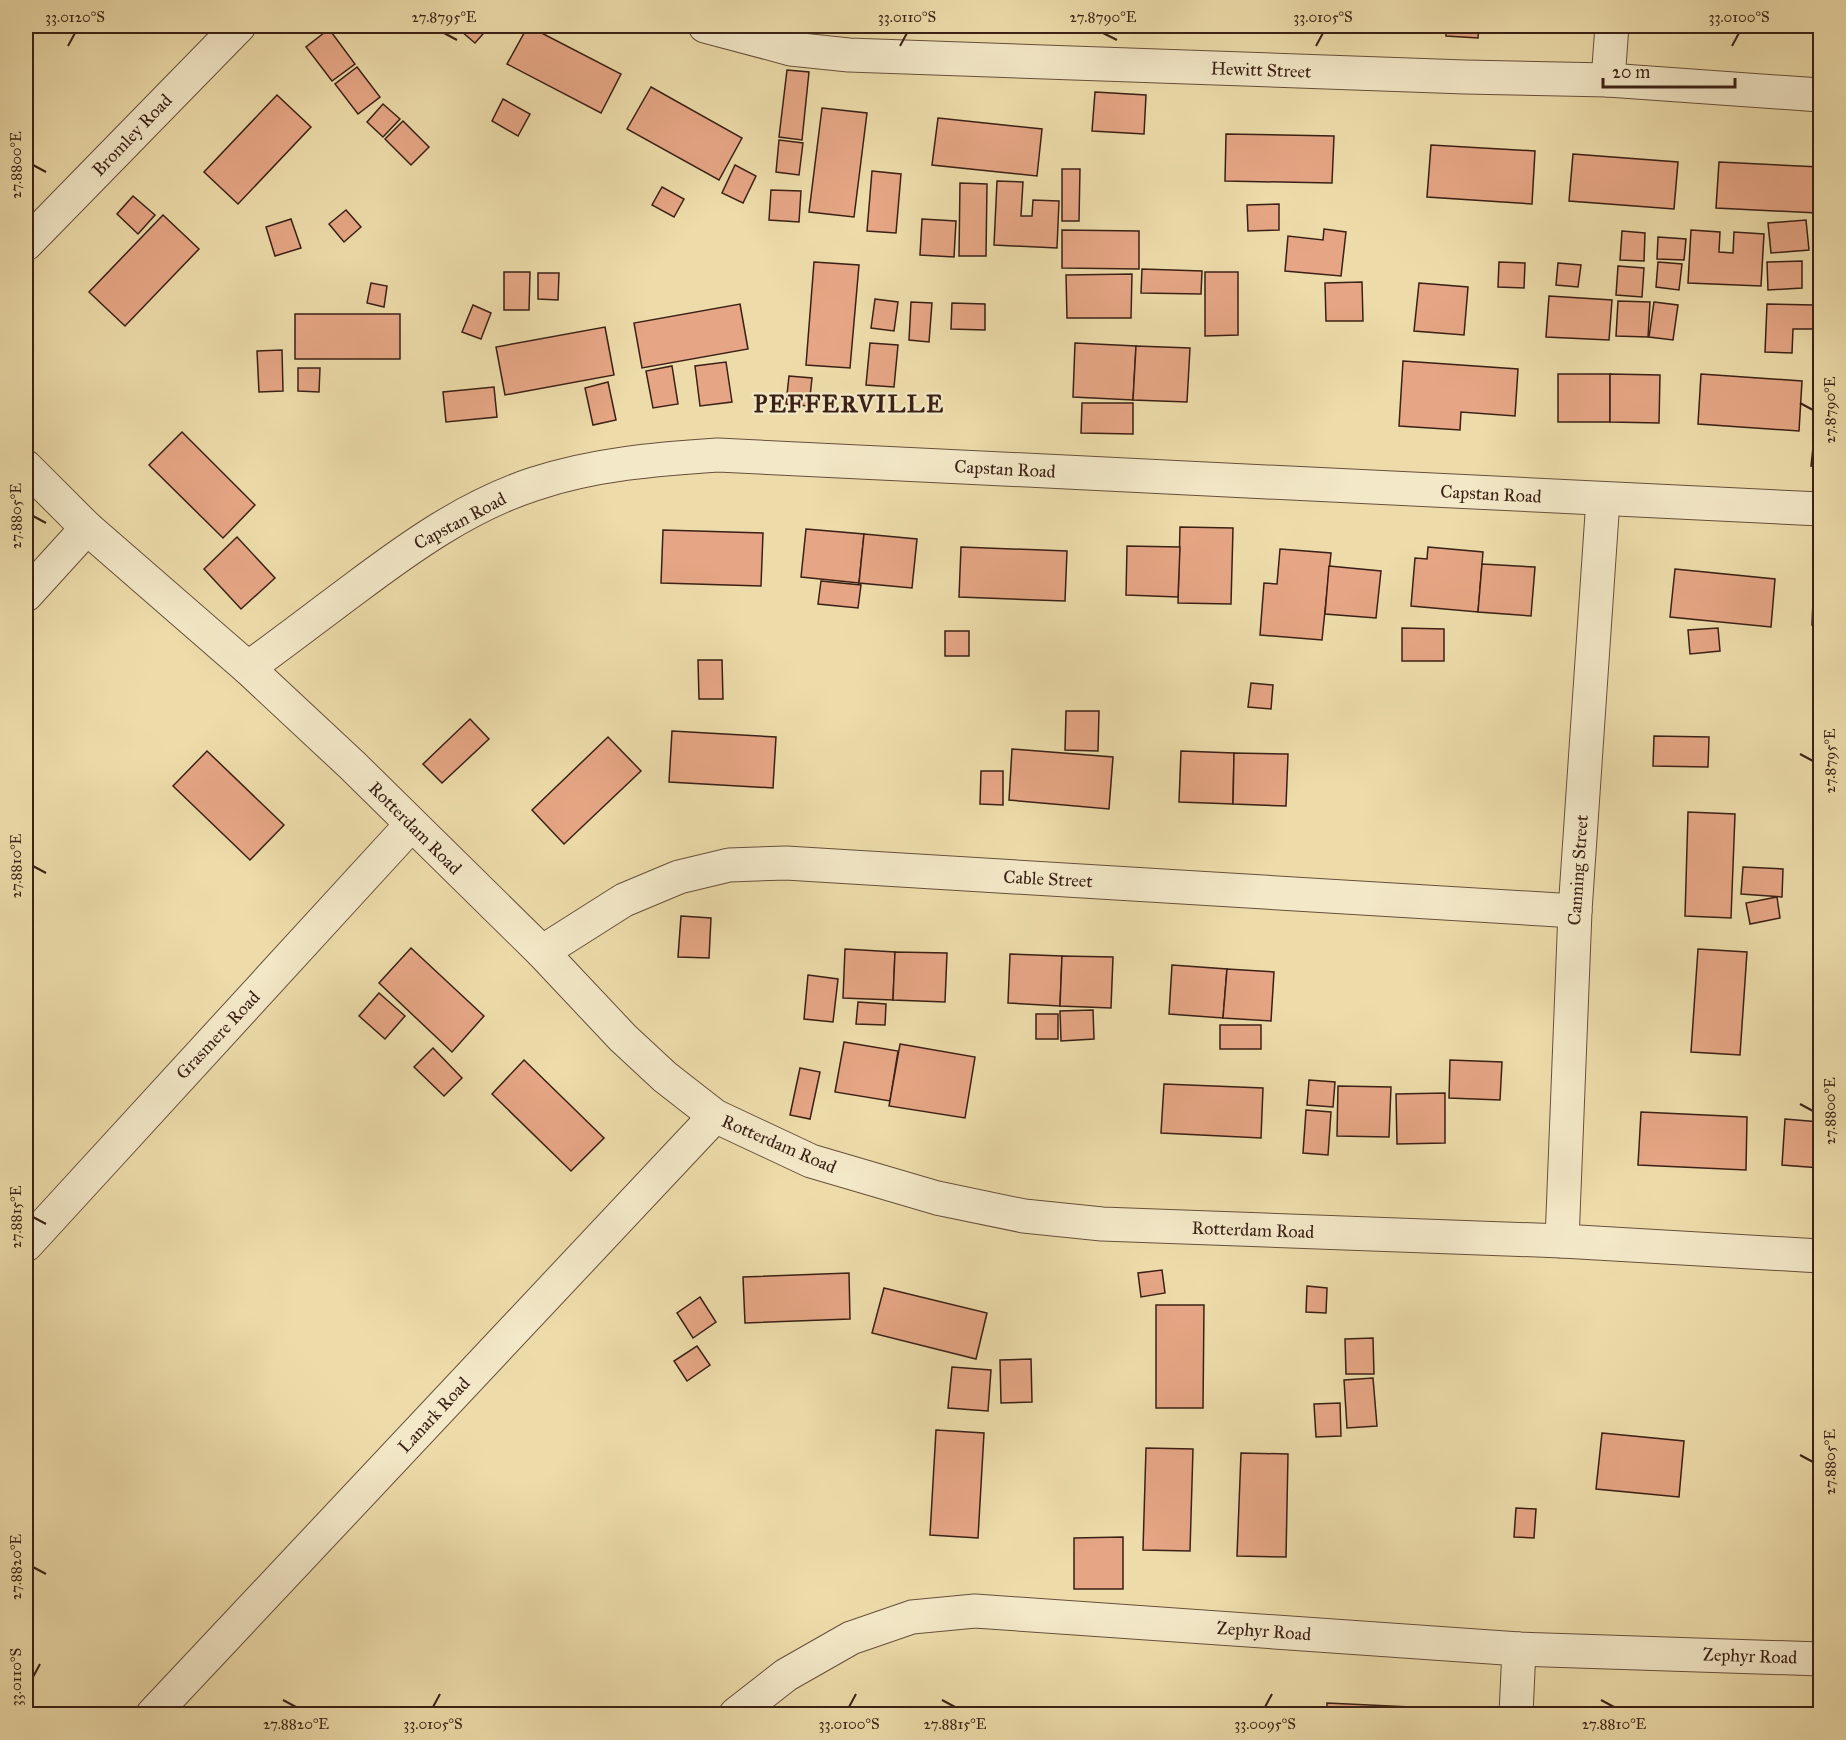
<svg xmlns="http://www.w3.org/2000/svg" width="1846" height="1740" viewBox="0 0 1846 1740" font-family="'IM FELL Great Primer',serif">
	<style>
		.building { fill: #e6a685; stroke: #3a2015; stroke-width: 1.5 }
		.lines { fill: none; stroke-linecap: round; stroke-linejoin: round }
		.minor-casing { stroke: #674f3a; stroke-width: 35 }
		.minor { stroke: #f3e8c8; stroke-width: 33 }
		.ticks { fill: none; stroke: #3a2015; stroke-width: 2 }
		.labels { text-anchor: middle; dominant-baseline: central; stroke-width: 4.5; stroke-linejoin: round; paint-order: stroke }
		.street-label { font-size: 18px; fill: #3a2015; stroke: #f3e8c8 }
		.district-label { font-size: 24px; font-weight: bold; letter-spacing: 1.5px; fill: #3a2015; stroke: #f3e8c8 }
		.neatline { fill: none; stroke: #3a2015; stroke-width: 2 }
		.ticks-label { font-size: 15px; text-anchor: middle; fill: #3a2015 }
	</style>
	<rect width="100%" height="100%" fill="#eddcaa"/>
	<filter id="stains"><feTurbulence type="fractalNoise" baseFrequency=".00333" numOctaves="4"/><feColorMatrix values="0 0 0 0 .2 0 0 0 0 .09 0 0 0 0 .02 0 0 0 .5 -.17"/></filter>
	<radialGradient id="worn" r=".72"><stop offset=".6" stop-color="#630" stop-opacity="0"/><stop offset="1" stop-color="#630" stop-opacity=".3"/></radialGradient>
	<g class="building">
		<polygon points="455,26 490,26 475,43"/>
		<polygon points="528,26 621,74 601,113 507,64"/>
		<polygon points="1446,26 1479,26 1478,38 1446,36"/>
		<polygon points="329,29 355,64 332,81 306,47"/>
		<polygon points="357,67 380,97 358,114 335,84"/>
		<polygon points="787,70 809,72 802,140 779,137"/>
		<polygon points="651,87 742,138 719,180 627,129"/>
		<polygon points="1095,92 1146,95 1144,134 1092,131"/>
		<polygon points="277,95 311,127 238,204 204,172"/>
		<polygon points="503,99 530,114 518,136 492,121"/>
		<polygon points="383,104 400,119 383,137 367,122"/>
		<polygon points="822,108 867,113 854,217 809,212"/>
		<polygon points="938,118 1042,129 1037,176 932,165"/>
		<polygon points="403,121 429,147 411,165 385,139"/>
		<polygon points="1226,134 1334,136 1332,183 1225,181"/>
		<polygon points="779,140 803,143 799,175 776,172"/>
		<polygon points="1431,145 1535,151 1532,204 1427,197"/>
		<polygon points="1573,154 1678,162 1674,209 1569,201"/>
		<polygon points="1719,162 1820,167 1817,213 1716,208"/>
		<polygon points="735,165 756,176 743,203 722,193"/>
		<polygon points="1062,169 1080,169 1079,221 1062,221"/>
		<polygon points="872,171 901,174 896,233 867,231"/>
		<polygon points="997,181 1023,182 1021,216 1032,216 1033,200 1059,201 1057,248 994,245"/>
		<polygon points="960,183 987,184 986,256 959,256"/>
		<polygon points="662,187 684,199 674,217 652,205"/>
		<polygon points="771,190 801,191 799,222 769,220"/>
		<polygon points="133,196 155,215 138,234 117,214"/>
		<polygon points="1279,204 1279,230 1248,231 1247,205"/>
		<polygon points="346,210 361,227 344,242 329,224"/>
		<polygon points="163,215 199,249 125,326 89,292"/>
		<polygon points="291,219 301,248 275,256 266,227"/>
		<polygon points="922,219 956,221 954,257 920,255"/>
		<polygon points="1806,220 1809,250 1771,253 1768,223"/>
		<polygon points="1324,229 1346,232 1341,276 1285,271 1288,236 1323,240"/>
		<polygon points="1062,230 1139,231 1139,269 1062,268"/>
		<polygon points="1691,230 1720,232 1719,252 1733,253 1734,232 1764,234 1761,286 1688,283"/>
		<polygon points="1622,231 1645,233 1644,261 1620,260"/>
		<polygon points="1658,237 1686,239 1684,260 1657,259"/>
		<polygon points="1802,261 1802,288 1768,290 1767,262"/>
		<polygon points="814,262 859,265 850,368 806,365"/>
		<polygon points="1499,262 1525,263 1524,288 1498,287"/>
		<polygon points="1658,262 1682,264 1679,290 1656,287"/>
		<polygon points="1558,263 1581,265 1578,287 1556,285"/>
		<polygon points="1618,266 1644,268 1642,297 1616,295"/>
		<polygon points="1142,269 1202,271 1201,294 1141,293"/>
		<polygon points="504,272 530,272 529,310 504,310"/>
		<polygon points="1205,272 1238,272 1238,335 1205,336"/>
		<polygon points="538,273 559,273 558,300 538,299"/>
		<polygon points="1132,274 1131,318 1067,318 1066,275"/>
		<polygon points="1362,282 1363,321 1326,321 1325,283"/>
		<polygon points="371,283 387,286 384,307 367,303"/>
		<polygon points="1419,283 1468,287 1464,335 1414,331"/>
		<polygon points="1549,296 1612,300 1609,340 1546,337"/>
		<polygon points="875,299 898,302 894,331 871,328"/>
		<polygon points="1618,301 1650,302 1648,337 1616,336"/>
		<polygon points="911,302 932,303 929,342 909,340"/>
		<polygon points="1654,302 1678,305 1673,340 1649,337"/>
		<polygon points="952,303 985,304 985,330 951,329"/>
		<polygon points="740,304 748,349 642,368 634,323"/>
		<polygon points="1767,304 1814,305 1813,329 1793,329 1792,353 1765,352"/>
		<polygon points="473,305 491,313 481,339 462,332"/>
		<rect x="295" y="314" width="105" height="45"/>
		<polygon points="605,327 614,375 505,395 496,347"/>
		<polygon points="870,343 898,345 894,387 866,385"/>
		<polygon points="1075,343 1136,346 1133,400 1073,397"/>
		<polygon points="1136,346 1190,348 1187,402 1133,400"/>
		<polygon points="282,350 283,391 259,392 257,351"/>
		<polygon points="1403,361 1518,369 1515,416 1461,412 1460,430 1399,426"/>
		<polygon points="726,362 732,402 700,406 695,366"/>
		<polygon points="672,366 678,404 653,408 646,371"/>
		<polygon points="298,368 320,368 319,392 298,391"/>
		<rect x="1558" y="374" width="52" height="48"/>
		<polygon points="1610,374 1660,375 1659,423 1610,422"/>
		<polygon points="1701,374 1802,381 1799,431 1698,424"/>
		<polygon points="789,376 812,378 809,406 786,404"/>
		<polygon points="1820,380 1820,467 1811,466"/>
		<polygon points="608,382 616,420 593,425 585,388"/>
		<polygon points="494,387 497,417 446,422 443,392"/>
		<polygon points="1082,403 1133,403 1133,434 1081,433"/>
		<polygon points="182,432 255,505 223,538 149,465"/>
		<polygon points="1180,527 1233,528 1231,604 1178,603"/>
		<polygon points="806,529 864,534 859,583 801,577"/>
		<polygon points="663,530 763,533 761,586 661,583"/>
		<polygon points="864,534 917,539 912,588 859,583"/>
		<polygon points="237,537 275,578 241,609 204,569"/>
		<polygon points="1127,546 1180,547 1178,597 1126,595"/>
		<polygon points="961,547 1067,551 1065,601 959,597"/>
		<polygon points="1428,547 1483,552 1478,612 1411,606 1415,558 1427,559"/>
		<polygon points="1280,549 1331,553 1322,640 1260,635 1264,583 1277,584"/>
		<polygon points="1482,564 1535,567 1531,616 1478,612"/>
		<polygon points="1329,566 1381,571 1376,618 1325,614"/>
		<polygon points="1675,569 1775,579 1771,627 1670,617"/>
		<polygon points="1814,578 1820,578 1820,625 1812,625"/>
		<polygon points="821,581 861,585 858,608 818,604"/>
		<polygon points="1402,628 1444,629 1444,661 1402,661"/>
		<polygon points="1718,628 1720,651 1690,654 1688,630"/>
		<rect x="945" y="631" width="24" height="25"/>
		<polygon points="698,660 722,660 723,699 699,699"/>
		<polygon points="1251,683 1273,685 1271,709 1248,707"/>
		<polygon points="1066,711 1099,711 1098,751 1065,750"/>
		<polygon points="470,719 489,739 442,783 423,764"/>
		<polygon points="672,731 776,737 773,788 669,782"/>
		<polygon points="1654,736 1709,737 1708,767 1653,766"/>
		<polygon points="608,737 641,771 564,844 532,810"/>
		<polygon points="1012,749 1113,757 1109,809 1009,800"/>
		<polygon points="207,751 284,825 250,860 173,786"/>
		<polygon points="1181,751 1234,753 1233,804 1179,802"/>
		<polygon points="1234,753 1288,754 1286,806 1233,804"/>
		<polygon points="981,771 1003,771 1003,805 980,804"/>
		<polygon points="1688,812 1735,814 1731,918 1685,916"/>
		<polygon points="1743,867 1783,869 1782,897 1741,894"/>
		<polygon points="1777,897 1780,918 1750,924 1746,903"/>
		<polygon points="681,916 711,918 709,958 678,957"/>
		<polygon points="411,948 484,1016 452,1052 379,983"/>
		<polygon points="845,949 895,952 893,1000 843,998"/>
		<polygon points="1698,949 1747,952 1740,1055 1691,1052"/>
		<polygon points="895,952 947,953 945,1002 893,1000"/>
		<polygon points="1010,954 1062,956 1060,1006 1008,1003"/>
		<polygon points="1062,956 1113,957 1111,1008 1060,1006"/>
		<polygon points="1172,965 1227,969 1223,1018 1169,1014"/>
		<polygon points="1227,969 1274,972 1271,1021 1223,1018"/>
		<polygon points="808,975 838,979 833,1022 804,1019"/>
		<polygon points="379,993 405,1016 385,1039 359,1016"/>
		<polygon points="858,1002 886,1004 885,1025 856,1024"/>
		<polygon points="1093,1010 1094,1039 1061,1041 1060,1011"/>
		<rect x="1036" y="1014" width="22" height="25"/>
		<rect x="1220" y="1025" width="41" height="24"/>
		<polygon points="844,1042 898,1051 890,1101 835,1092"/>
		<polygon points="900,1044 975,1057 965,1118 889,1106"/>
		<polygon points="433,1048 462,1078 444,1096 414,1067"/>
		<polygon points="524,1060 604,1138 571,1171 492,1094"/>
		<polygon points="1450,1060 1502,1062 1500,1100 1449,1098"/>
		<polygon points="800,1068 820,1072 810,1119 790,1115"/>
		<polygon points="1309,1080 1335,1082 1333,1107 1307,1105"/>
		<polygon points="1164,1084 1263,1088 1261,1138 1161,1133"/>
		<polygon points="1338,1086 1391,1087 1389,1137 1337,1136"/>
		<polygon points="1445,1093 1445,1143 1397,1144 1396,1094"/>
		<polygon points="1306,1110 1331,1112 1328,1155 1303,1153"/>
		<polygon points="1641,1112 1747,1117 1746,1170 1638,1165"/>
		<polygon points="1785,1119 1820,1122 1820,1168 1782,1165"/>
		<polygon points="1162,1270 1165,1293 1141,1297 1138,1273"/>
		<polygon points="849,1273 850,1319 745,1323 743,1277"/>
		<polygon points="1307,1286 1327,1288 1326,1313 1306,1312"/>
		<polygon points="884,1288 987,1313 976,1359 872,1333"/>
		<polygon points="700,1297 716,1322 693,1338 677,1313"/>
		<polygon points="1156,1305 1204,1305 1203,1408 1156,1408"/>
		<polygon points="1373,1338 1374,1374 1346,1374 1345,1339"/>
		<polygon points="697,1346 710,1365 687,1381 674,1361"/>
		<polygon points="1031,1359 1032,1402 1001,1403 1000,1360"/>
		<polygon points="952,1367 991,1370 988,1411 948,1408"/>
		<polygon points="1373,1378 1377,1426 1347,1428 1344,1380"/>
		<polygon points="1340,1403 1341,1436 1316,1437 1314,1404"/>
		<polygon points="936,1430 984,1433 978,1538 930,1535"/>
		<polygon points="1602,1433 1684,1441 1679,1497 1596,1489"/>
		<polygon points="1146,1448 1193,1449 1190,1551 1143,1550"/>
		<polygon points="1241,1453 1288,1454 1286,1557 1237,1556"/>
		<polygon points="1516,1508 1536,1509 1534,1538 1514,1537"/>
		<polygon points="1123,1537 1123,1589 1074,1589 1074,1538"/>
		<polygon points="1327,1703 1432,1708 1432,1714 1327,1714"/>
	</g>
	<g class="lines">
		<g class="minor-casing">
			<g id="minor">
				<polyline points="705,26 791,49 849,55 1465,77 1608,80 1820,95"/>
				<polyline points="1608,80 1612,26"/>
				<polyline points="26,244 239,26"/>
				<polyline points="26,467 87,528 248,668 352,765 542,952 623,1038 665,1077 715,1116 811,1161 937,1198 1024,1216 1102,1224 1562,1241 1820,1256"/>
				<polyline points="26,595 87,528"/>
				<path d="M248 668C284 642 319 615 354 589 410 547 467 506 534 484 594 464 657 459 718 455L1820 509"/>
				<polyline points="542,952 624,900 679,877 729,865 786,863 1575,911"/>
				<polyline points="1562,1241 1575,911 1603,499"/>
				<polyline points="26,1245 411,825"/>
				<polyline points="153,1714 715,1116"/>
				<polyline points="736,1714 786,1675 851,1638 912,1617 975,1611 1519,1649 1820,1659"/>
				<polyline points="1516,1714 1519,1649"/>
			</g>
		</g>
		<use href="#minor" class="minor"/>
	</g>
	<path class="ticks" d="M444 33 457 40M1103 33 1117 40M68 46 75 33M900 46 907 33M1316 46 1323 33M1732 46 1739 33M33 165 46 172M1800 403 1813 410M33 516 46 523M1800 754 1813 761M33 866 46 873M1800 1104 1813 1111M33 1217 46 1224M1800 1455 1813 1462M33 1567 46 1574M33 1677 40 1664M283 1700 296 1707M942 1700 955 1707M1601 1700 1614 1707M433 1707 440 1694M849 1707 856 1694M1265 1707 1272 1694"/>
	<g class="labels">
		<g class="street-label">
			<text transform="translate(1261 70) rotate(2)">Hewitt Street</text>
			<text transform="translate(132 135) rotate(-46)">Bromley Road</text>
			<text transform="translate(1005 469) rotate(3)">Capstan Road</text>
			<text transform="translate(1491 494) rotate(3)">Capstan Road</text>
			<text transform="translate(460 521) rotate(-28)">Capstan Road</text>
			<text transform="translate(415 828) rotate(45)">Rotterdam Road</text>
			<text transform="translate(1578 870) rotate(-86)">Canning Street</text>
			<text transform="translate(1048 879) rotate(3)">Cable Street</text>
			<text transform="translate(218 1035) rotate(-47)">Grasmere Road</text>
			<text transform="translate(779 1144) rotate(23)">Rotterdam Road</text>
			<text transform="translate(1253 1230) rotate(2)">Rotterdam Road</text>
			<text transform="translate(434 1415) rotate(-47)">Lanark Road</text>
			<text transform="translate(1264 1631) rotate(4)">Zephyr Road</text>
			<text transform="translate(1750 1656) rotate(2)">Zephyr Road</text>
		</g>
		<g class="district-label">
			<text x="849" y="404">PEFFERVILLE</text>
		</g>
	</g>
	<rect width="1846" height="1740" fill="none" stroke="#eddcaa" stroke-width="66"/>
	<path d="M1603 78v9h132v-9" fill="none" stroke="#3a2015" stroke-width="3"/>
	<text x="1612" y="78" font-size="18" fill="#3a2015" stroke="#f3e8c8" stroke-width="4.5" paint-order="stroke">20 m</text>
	<rect x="33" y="33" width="1780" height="1674" class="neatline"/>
	<g class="ticks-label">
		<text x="75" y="22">33.0120°S</text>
		<text x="444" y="22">27.8795°E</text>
		<text x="907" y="22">33.0110°S</text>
		<text x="1103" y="22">27.8790°E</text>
		<text x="1323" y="22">33.0105°S</text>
		<text x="1739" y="22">33.0100°S</text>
		<text transform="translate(16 165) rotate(-90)" y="5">27.8800°E</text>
		<text transform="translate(1830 410) rotate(-90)" y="5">27.8790°E</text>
		<text transform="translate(16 516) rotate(-90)" y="5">27.8805°E</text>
		<text transform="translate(1830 761) rotate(-90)" y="5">27.8795°E</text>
		<text transform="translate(16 866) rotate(-90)" y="5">27.8810°E</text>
		<text transform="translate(1830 1111) rotate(-90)" y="5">27.8800°E</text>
		<text transform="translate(16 1217) rotate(-90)" y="5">27.8815°E</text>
		<text transform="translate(1830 1462) rotate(-90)" y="5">27.8805°E</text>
		<text transform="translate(16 1567) rotate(-90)" y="5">27.8820°E</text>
		<text transform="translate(16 1677) rotate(-90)" y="5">33.0110°S</text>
		<text x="296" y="1729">27.8820°E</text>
		<text x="433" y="1729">33.0105°S</text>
		<text x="849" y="1729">33.0100°S</text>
		<text x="955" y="1729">27.8815°E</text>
		<text x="1265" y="1729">33.0095°S</text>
		<text x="1614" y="1729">27.8810°E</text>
	</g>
	<rect width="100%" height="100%" filter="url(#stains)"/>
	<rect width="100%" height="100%" fill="url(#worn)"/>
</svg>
